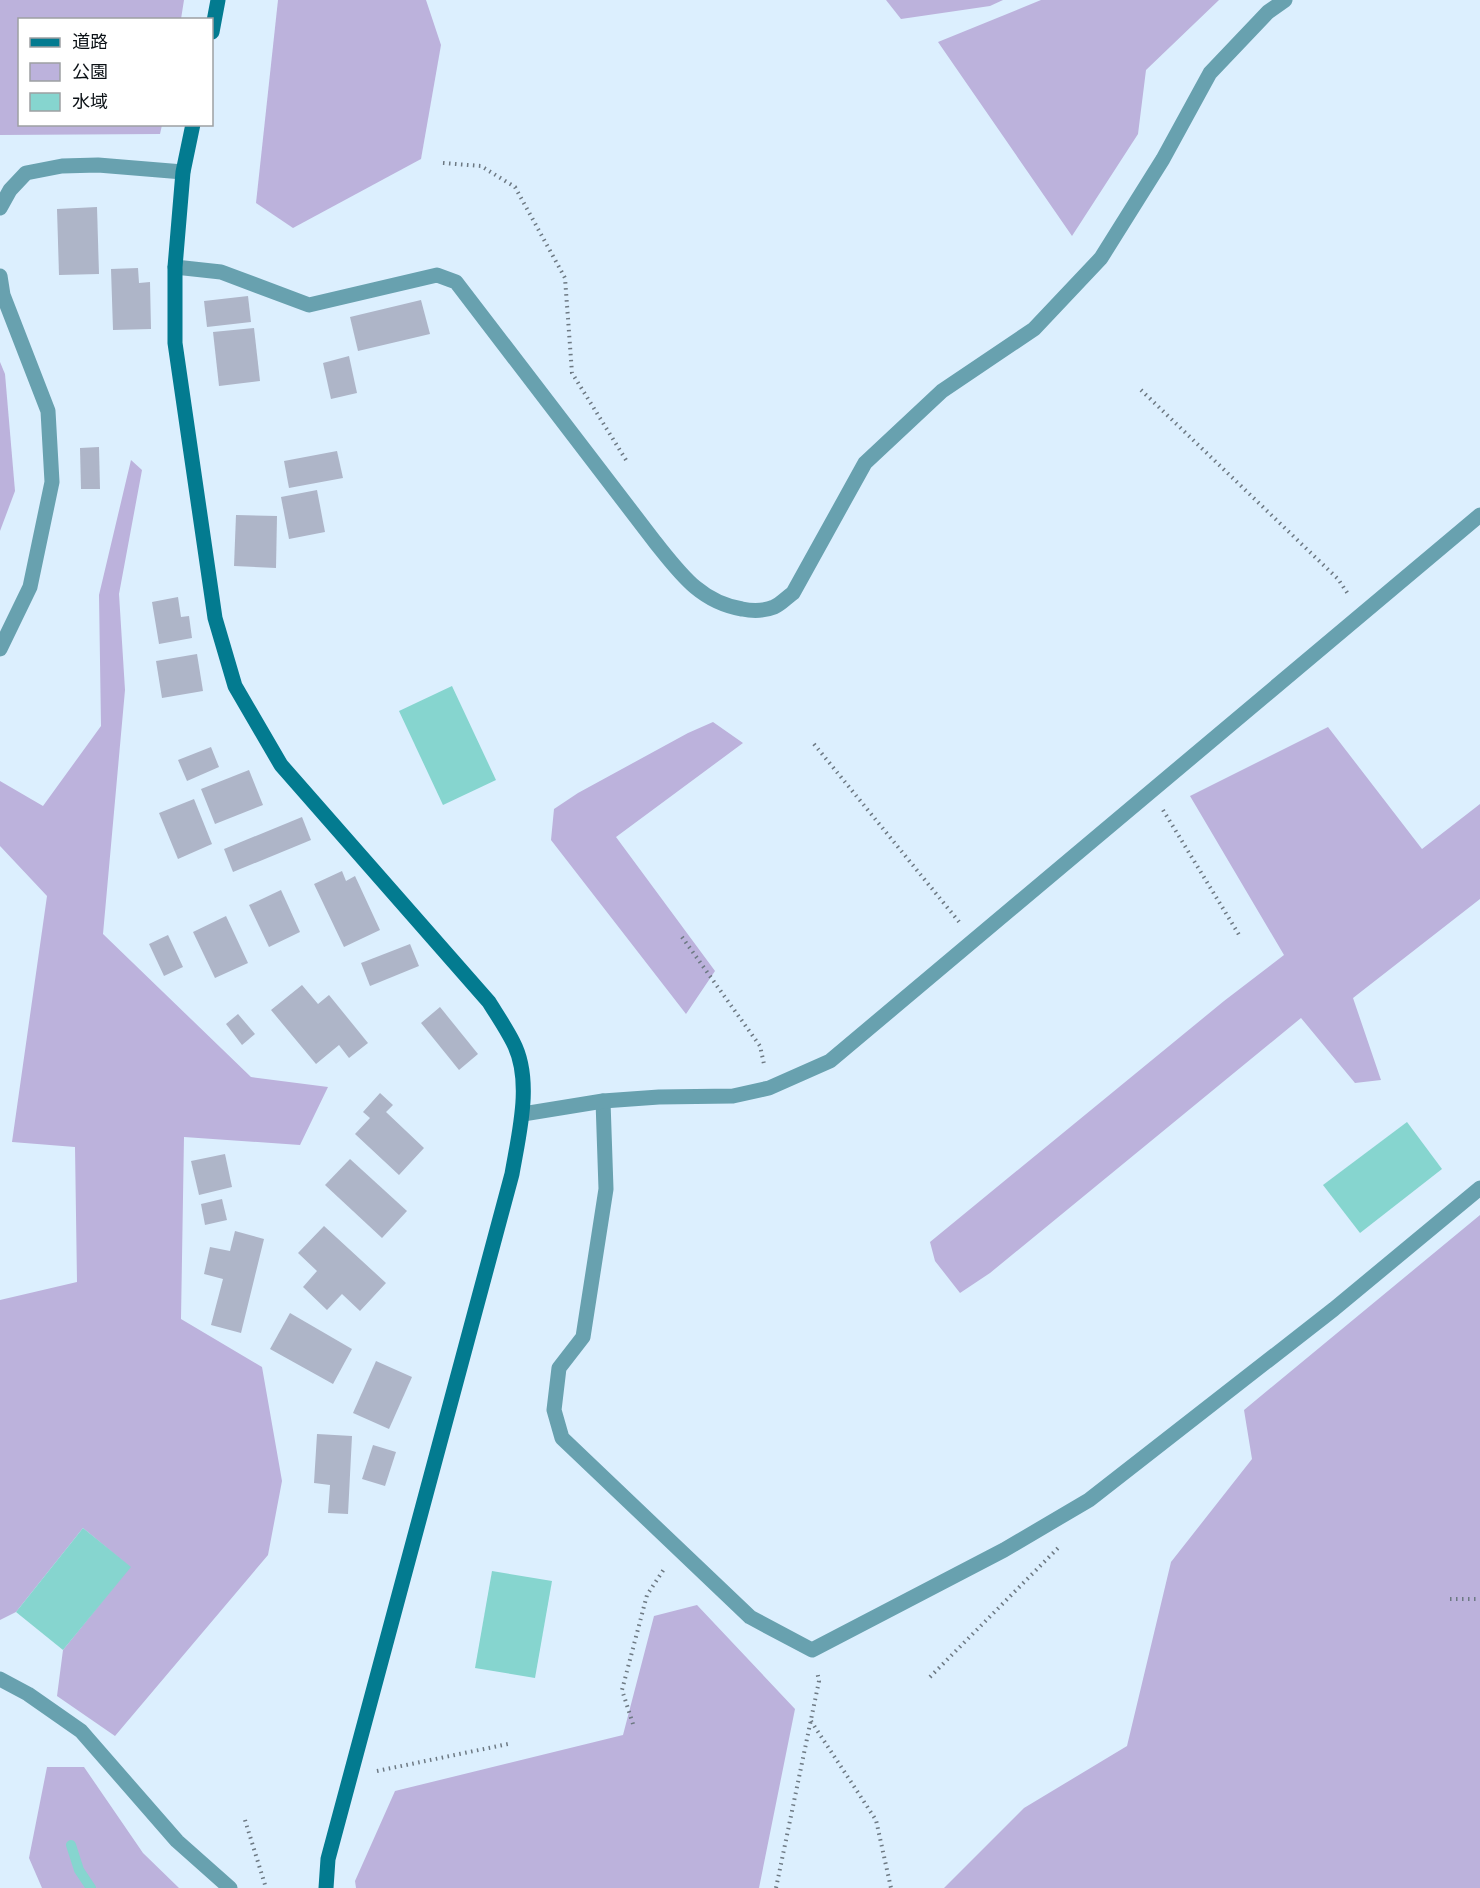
<svg xmlns="http://www.w3.org/2000/svg" width="1480" height="1888" viewBox="0 0 1480 1888" font-family="'Asap Condensed','Noto Sans JP',sans-serif">
	<style>
		.green { fill: #bcb2dc }
		.water { fill: #86d5cf }
		.lines { fill: none; stroke-linecap: round; stroke-linejoin: round }
		.stream { stroke: #86d5cf; stroke-width: 10 }
		.building { fill: #aeb5c8 }
		.path { stroke: #6d7983; stroke-width: 4; stroke-dasharray: 1.5 4.5; stroke-linecap: butt }
		.street { stroke: #68a1af; stroke-width: 15 }
		.secondary { stroke: #037b90; stroke-width: 15 }
	</style>
	<rect width="100%" height="100%" fill="#dceffe"/>
	<g class="green">
		<polygon points="0,0 184,0 181,19 20,20 20,124 162,125 160,134 0,135"/>
		<polygon points="278,0 426,0 441,45 421,159 293,228 256,203"/>
		<polygon points="886,0 1003,0 990,6 901,19"/>
		<polygon points="1041,0 1219,0 1146,70 1138,134 1072,236 938,42"/>
		<polygon points="0,362 5,374 15,491 0,531"/>
		<polygon points="131,460 142,470 119,594 125,690 103,934 251,1077 328,1087 300,1145 184,1137 181,1319 262,1367 282,1481 268,1555 115,1736 57,1696 63,1650 130,1567 83,1528 16,1612 0,1620 0,1300 77,1282 75,1147 12,1142 47,896 0,846 0,781 43,806 101,726 99,595"/>
		<polygon points="713,722 743,743 616,837 715,971 686,1014 551,840 554,809 578,793 688,733"/>
		<polygon points="1328,727 1422,849 1480,804 1480,899 1353,998 1381,1080 1355,1083 1301,1018 990,1273 960,1293 935,1261 930,1242 1224,1001 1284,955 1190,796"/>
		<polygon points="1480,1215 1480,1888 944,1888 1024,1808 1127,1746 1171,1562 1252,1459 1244,1410"/>
		<polygon points="697,1605 795,1709 759,1888 356,1888 355,1881 395,1791 623,1735 654,1616"/>
		<polygon points="47,1767 84,1767 143,1853 179,1888 42,1888 29,1858"/>
	</g>
	<g class="water">
		<polygon points="452,686 496,780 443,805 399,711"/>
		<polygon points="1407,1122 1442,1169 1360,1233 1323,1185"/>
		<polygon points="83,1528 131,1567 63,1650 16,1612"/>
		<polygon points="492,1571 552,1581 535,1678 475,1668"/>
	</g>
	<g class="lines">
		<polyline class="stream" points="71,1845 79,1870 91,1888"/>
	</g>
	<g class="building">
		<polygon points="97,207 99,274 59,275 57,209"/>
		<polygon points="138,268 139,283 150,282 151,329 113,330 111,269"/>
		<polygon points="248,296 251,322 207,327 204,301"/>
		<polygon points="421,300 430,334 358,351 350,317"/>
		<polygon points="254,328 260,381 219,386 213,332"/>
		<polygon points="349,356 357,393 331,399 323,363"/>
		<polygon points="99,447 100,489 81,489 80,448"/>
		<polygon points="337,451 343,478 289,488 284,461"/>
		<polygon points="317,490 325,532 289,539 281,497"/>
		<polygon points="236,515 277,516 276,568 234,566"/>
		<polygon points="178,597 181,617 189,616 192,638 159,644 152,602"/>
		<polygon points="197,654 203,691 162,698 156,661"/>
		<polygon points="211,747 219,767 187,781 178,760"/>
		<polygon points="249,770 263,805 215,824 201,789"/>
		<polygon points="194,799 212,844 178,859 159,813"/>
		<polygon points="302,817 311,840 233,872 224,849"/>
		<polygon points="342,871 346,881 355,876 380,930 344,947 314,884"/>
		<polygon points="281,890 300,932 269,947 249,905"/>
		<polygon points="226,916 248,963 215,978 193,932"/>
		<polygon points="168,935 183,967 164,976 149,944"/>
		<polygon points="410,944 419,966 370,986 361,963"/>
		<polygon points="302,985 318,1004 329,995 368,1043 349,1058 339,1045 316,1064 271,1010"/>
		<polygon points="440,1007 478,1054 459,1070 421,1023"/>
		<polygon points="238,1014 255,1034 242,1045 226,1024"/>
		<polygon points="380,1093 393,1105 386,1112 424,1148 399,1175 355,1134 370,1118 363,1112"/>
		<polygon points="225,1154 232,1187 199,1195 191,1161"/>
		<polygon points="350,1159 407,1211 382,1238 325,1185"/>
		<polygon points="222,1199 227,1220 205,1225 201,1204"/>
		<polygon points="324,1226 386,1283 360,1311 342,1294 327,1310 303,1287 317,1271 298,1253"/>
		<polygon points="235,1231 264,1239 241,1333 211,1325 223,1279 204,1274 210,1247 230,1251"/>
		<polygon points="290,1313 352,1349 333,1384 270,1349"/>
		<polygon points="376,1361 412,1377 389,1429 353,1413"/>
		<polygon points="317,1434 352,1436 348,1514 328,1513 330,1485 314,1483"/>
		<polygon points="373,1445 396,1452 385,1486 362,1479"/>
	</g>
	<g class="lines">
		<g class="path">
			<polyline points="443,163 481,166 515,187 565,278 572,373 626,460"/>
			<polyline points="1141,390 1338,579 1348,594"/>
			<polyline points="814,744 960,923"/>
			<polyline points="1163,810 1241,938"/>
			<polyline points="682,937 760,1046 764,1064"/>
			<polyline points="1450,1599 1480,1599"/>
			<polyline points="930,1677 1058,1548"/>
			<polyline points="811,1721 876,1820 891,1888"/>
			<polyline points="633,1724 622,1690 647,1595 664,1569"/>
			<polyline points="377,1771 508,1744"/>
			<polyline points="245,1820 266,1888"/>
			<polyline points="776,1888 819,1681 817,1671"/>
		</g>
		<g class="street">
			<polyline points="0,208 10,190 26,173 62,166 98,165 183,172"/>
			<path d="M175 267 221 272 309 305 437 275 456 282 655 542C680 573 700 602 742 609 752 611 764 611 774 607 781 604 787 597 793 593L865 463 942 391 1034 329 1101 258 1163 159 1210 73 1268 12 1285 0"/>
			<polyline points="0,276 3,295 48,411 52,482 30,587 0,649"/>
			<polyline points="603,1101 606,1189 583,1337 559,1368 554,1410 562,1438 750,1617 812,1650 1004,1550 1089,1500 1334,1309 1480,1188"/>
			<polyline points="523,1114 603,1101 659,1097 733,1096 769,1088 830,1061 1480,515"/>
			<polyline points="0,1679 28,1694 81,1731 177,1841 230,1888"/>
		</g>
		<g class="secondary">
			<polyline points="212,32 218,0"/>
			<path d="M193 124 183 172 175 267V343L215 618 235 686 281 765 489 1002C497 1015 506 1028 513 1042 533 1080 519 1133 512 1174L328 1859 326 1888"/>
		</g>
	</g>
	<rect x="18" y="18" width="195" height="108" fill="#ffffff" stroke="#9da0a2" stroke-width="1.5"/>
	<rect x="30" y="38" width="30" height="9" fill="#037b90" stroke="#9da0a2" stroke-width="1.5"/>
	<text x="72" y="48" font-size="18" fill="#0b1116">道路</text>
	<rect x="30" y="63" width="30" height="18" fill="#bcb2dc" stroke="#9da0a2" stroke-width="1.5"/>
	<text x="72" y="78" font-size="18" fill="#0b1116">公園</text>
	<rect x="30" y="93" width="30" height="18" fill="#86d5cf" stroke="#9da0a2" stroke-width="1.5"/>
	<text x="72" y="108" font-size="18" fill="#0b1116">水域</text>
</svg>
